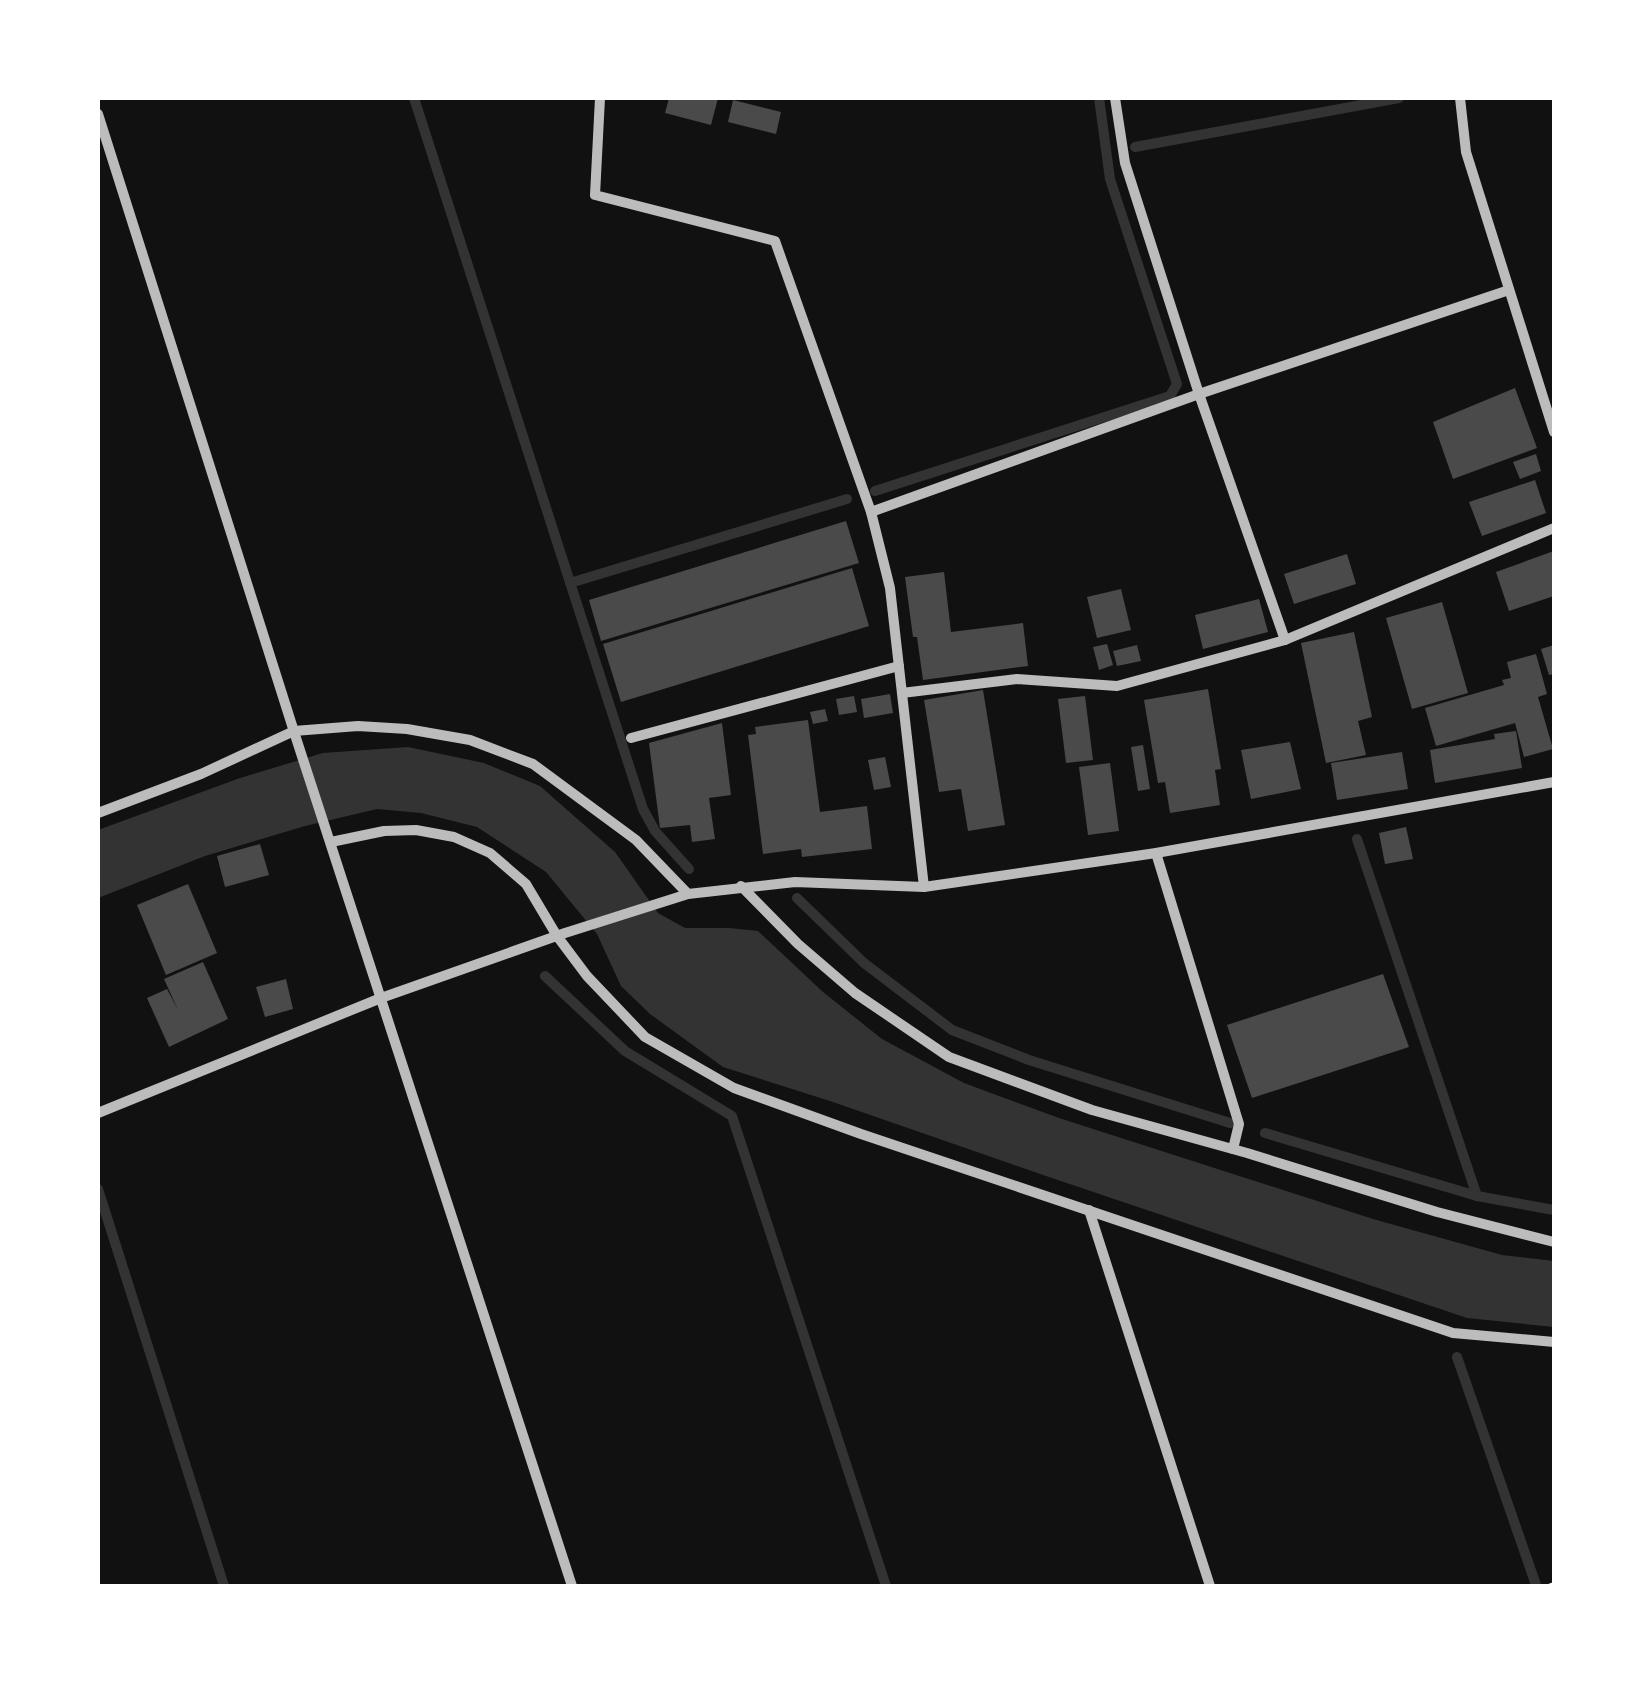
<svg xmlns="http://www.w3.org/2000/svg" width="1652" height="1684" viewBox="0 0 1652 1684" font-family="'Archivo Narrow',sans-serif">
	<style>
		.water { fill: #333 }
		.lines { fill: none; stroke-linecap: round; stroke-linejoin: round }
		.stream { stroke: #333; stroke-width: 10 }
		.building { fill: #4a4a4a }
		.path { stroke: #f5f5f5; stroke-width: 6 }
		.minor { stroke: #bcbcbc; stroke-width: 10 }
	</style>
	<rect width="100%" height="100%" fill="#111"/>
	<polygon class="water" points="408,747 484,763 540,786 615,852 658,913 685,928 729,928 758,931 823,992 882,1039 964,1083 1059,1118 1373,1219 1502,1255 1554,1261 1554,1327 1467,1318 1046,1176 830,1101 723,1067 650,1014 621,986 597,934 546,872 477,827 421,813 377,809 305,826 205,856 98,898 98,830 240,778 323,753"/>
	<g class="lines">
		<g class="stream">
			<polyline points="414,98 643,809 655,831 689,869"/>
			<polyline points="1135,147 1399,98"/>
			<polyline points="875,491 1170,396 1177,384 1110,179 1099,98"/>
			<polyline points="570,583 847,499"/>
			<polyline points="1357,839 1477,1196"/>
			<polyline points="797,898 864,963 952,1030 1029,1060 1230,1123"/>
			<polyline points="545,976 625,1051 732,1116 886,1586"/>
			<polyline points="1265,1133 1477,1196 1554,1210"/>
			<polyline points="98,1189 224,1586"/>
			<polyline points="1457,1357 1536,1585"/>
		</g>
	</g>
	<g class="building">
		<polygon points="669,98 718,98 711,125 665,113"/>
		<polygon points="733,100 781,112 776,134 728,122"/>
		<polygon points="1515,388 1537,448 1453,479 1433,422"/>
		<polygon points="1536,454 1541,471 1520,479 1513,462"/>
		<polygon points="1535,480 1546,513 1482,536 1469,502"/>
		<polygon points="846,521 859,563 601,641 589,600"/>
		<polygon points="1554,551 1554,596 1509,611 1496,572"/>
		<polygon points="1347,554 1356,584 1294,604 1284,574"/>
		<polygon points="852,568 869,626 621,702 603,644"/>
		<polygon points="944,572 951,632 1023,623 1028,666 923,680 917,637 913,637 905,577"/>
		<polygon points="1121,589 1131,630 1097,638 1087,597"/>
		<polygon points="1259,599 1268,632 1203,649 1195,615"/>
		<polygon points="1442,602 1468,693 1412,709 1386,618"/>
		<polygon points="1354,632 1372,717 1358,721 1366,755 1326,763 1301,643"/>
		<polygon points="1107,644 1113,665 1099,670 1093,647"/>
		<polygon points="1137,645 1141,661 1117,666 1113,651"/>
		<polygon points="1554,645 1554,674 1549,675 1541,649"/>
		<polygon points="1536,654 1547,694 1538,697 1553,749 1524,757 1515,723 1436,746 1425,708 1504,685 1502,680 1511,678 1507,662"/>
		<polygon points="1208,689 1221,769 1215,770 1220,805 1170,813 1165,782 1158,783 1144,700"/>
		<polygon points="983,690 1005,825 968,831 961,789 939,792 924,700"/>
		<polygon points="890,694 893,713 864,718 861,699"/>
		<polygon points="854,696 857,712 839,715 836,699"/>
		<polygon points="1085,696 1093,760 1066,763 1058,699"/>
		<polygon points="825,709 828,721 813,724 810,712"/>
		<polygon points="808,720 820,812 867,806 872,849 802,857 801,849 763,854 748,735 756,734 755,727"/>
		<polygon points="722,723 731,795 709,798 715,839 692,842 690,825 660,828 649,743"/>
		<polygon points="1516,731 1522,768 1435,783 1430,750 1495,739 1494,734"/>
		<polygon points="1290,742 1301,789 1251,799 1241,750"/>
		<polygon points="1143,745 1150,789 1138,791 1131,747"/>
		<polygon points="1402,752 1408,789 1337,800 1331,763"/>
		<polygon points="885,757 891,787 874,790 868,760"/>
		<polygon points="1110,763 1119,831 1088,835 1079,767"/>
		<polygon points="1406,827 1413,859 1385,864 1379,833"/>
		<polygon points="260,844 269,875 225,887 217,856"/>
		<polygon points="188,884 217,953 166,975 137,905"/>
		<polygon points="203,962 228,1019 169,1047 147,998 167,989 178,1010 164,979"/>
		<polygon points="1383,974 1409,1047 1252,1098 1227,1025"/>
		<polygon points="286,979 293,1009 265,1017 256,987"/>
	</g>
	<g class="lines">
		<polyline class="path" points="1551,1586 1554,1585"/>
		<g class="minor">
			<polyline points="600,98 595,195 775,241 871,512 890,588 924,887"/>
			<polyline points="1115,98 1125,163 1199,394 1285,640"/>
			<polyline points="1460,98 1466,152 1554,432"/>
			<polyline points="98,114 297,741 572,1586"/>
			<polyline points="871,512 1199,394 1509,290"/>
			<polyline points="902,693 1017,679 1117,686 1285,640 1554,528"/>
			<polyline points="631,738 899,666"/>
			<polyline points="98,813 201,774 294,731 358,726 407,729 470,740 533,764 636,840 688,894"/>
			<polyline points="331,842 384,831 416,830 454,837 490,853 526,884 557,936 587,976 645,1037 734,1088 861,1134 1453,1333 1554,1342"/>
			<polyline points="1156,853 1239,1124 1233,1149"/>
			<polyline points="741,886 798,944 855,993 949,1057 1092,1110 1247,1153 1437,1212 1554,1242"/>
			<polyline points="98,1113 381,998 565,933 688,894 795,882 924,887 1156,853 1554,782"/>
			<polyline points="1089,1210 1210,1586"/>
		</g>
	</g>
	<rect width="1652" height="1684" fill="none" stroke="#ffffff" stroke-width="200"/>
</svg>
